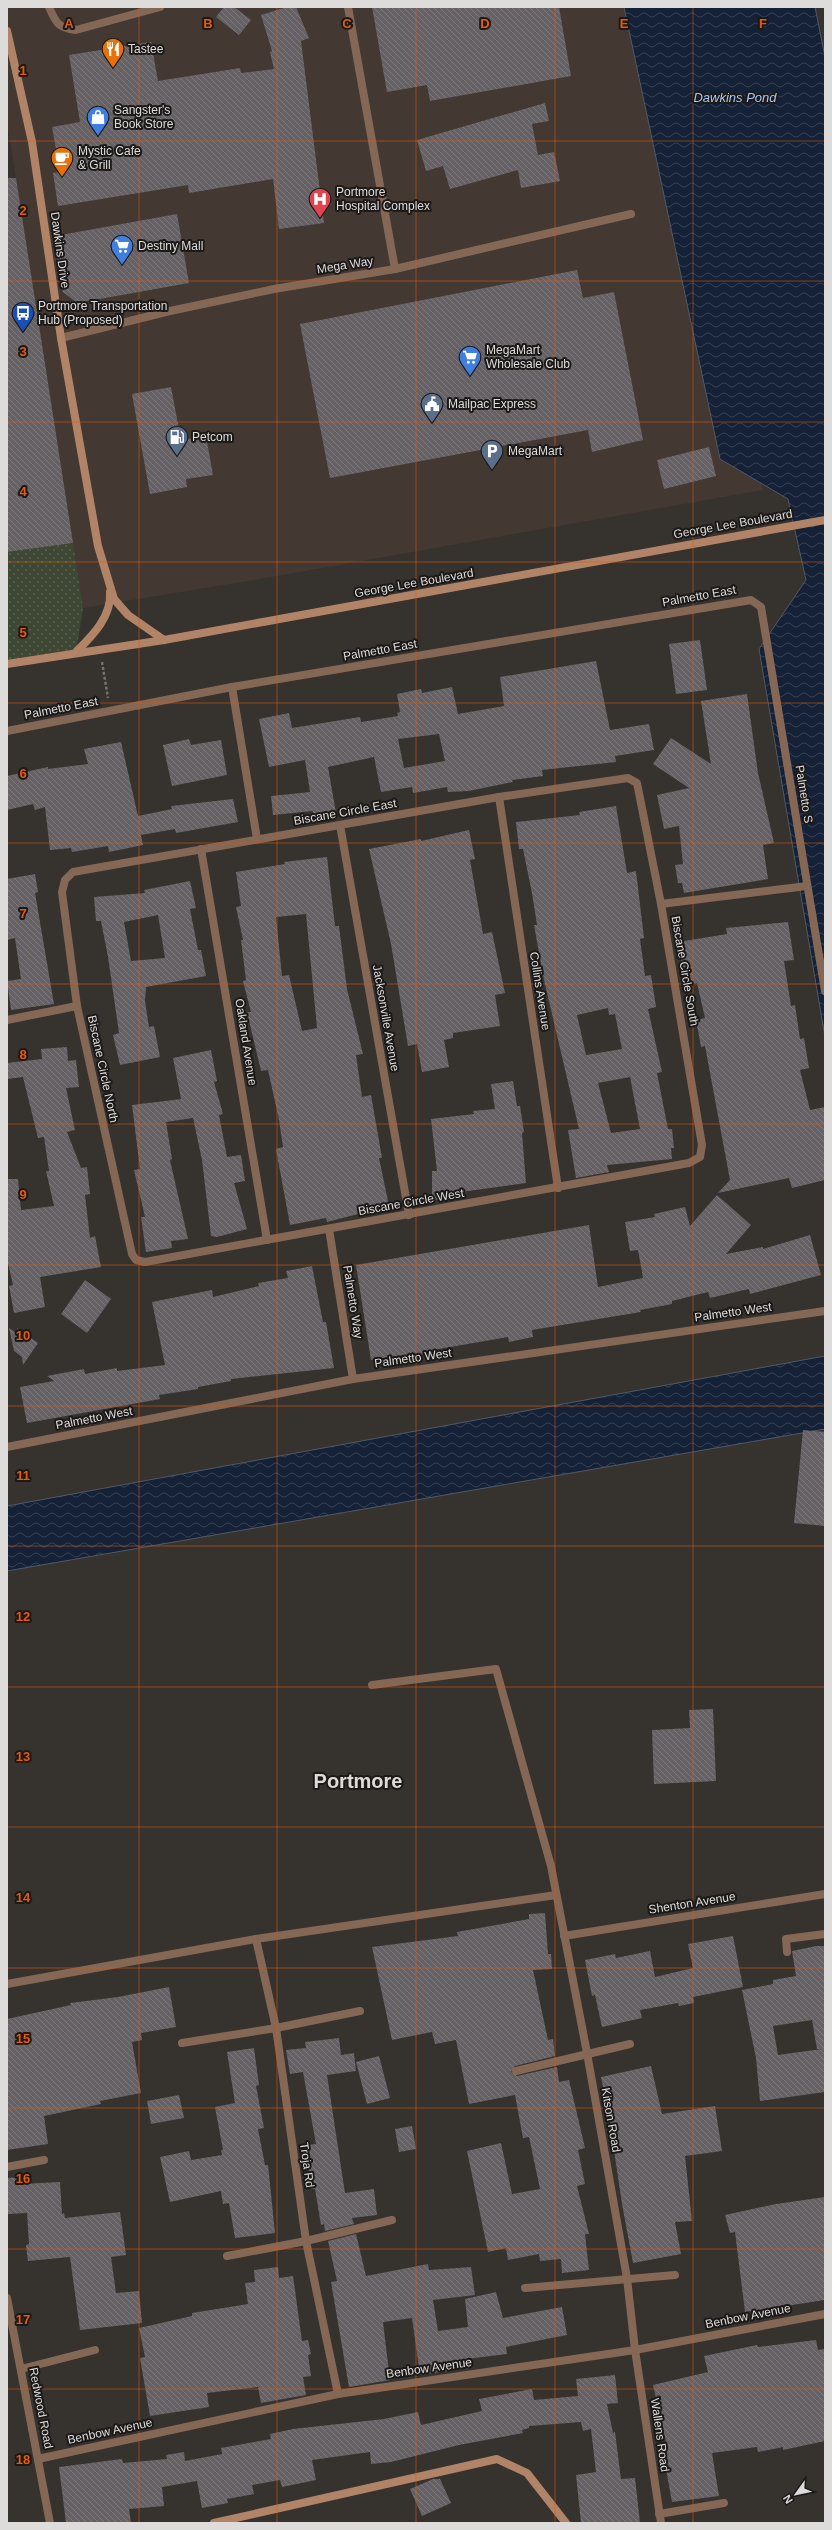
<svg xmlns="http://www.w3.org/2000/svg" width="832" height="2530" viewBox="0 0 832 2530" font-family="Arial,sans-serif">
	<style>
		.built { fill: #433932 }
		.grass { fill: url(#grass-dots) }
		.water { fill: url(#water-waves); stroke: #515967 }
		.building { fill: url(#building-back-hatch); fill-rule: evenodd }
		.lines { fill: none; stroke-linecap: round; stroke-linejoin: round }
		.path { stroke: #76736f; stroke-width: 2.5; stroke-dasharray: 3 2; stroke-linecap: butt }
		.lane { stroke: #856755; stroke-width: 8 }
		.street { stroke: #856755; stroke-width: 8 }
		.secondary { stroke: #b28467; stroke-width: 8 }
		.grid { fill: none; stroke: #e8590c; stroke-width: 1; stroke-opacity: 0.55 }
		.labels { text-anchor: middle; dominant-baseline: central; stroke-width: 4; stroke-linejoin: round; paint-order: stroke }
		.poi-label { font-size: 12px; fill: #dedcda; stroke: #1c1a19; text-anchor: start }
		.street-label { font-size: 12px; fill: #dedcda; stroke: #1c1a19 }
		.water-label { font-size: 13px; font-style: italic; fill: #a7c6f5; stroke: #1c1a19 }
		.town-label { font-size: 20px; font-weight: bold; fill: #e0dad6; stroke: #1c1a19 }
		.grid-label { font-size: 13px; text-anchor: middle; font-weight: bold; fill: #e8590c; stroke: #1c1a19; stroke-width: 4; stroke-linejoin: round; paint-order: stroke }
	</style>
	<defs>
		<pattern id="grass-dots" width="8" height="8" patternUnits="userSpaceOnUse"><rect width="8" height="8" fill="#3e4734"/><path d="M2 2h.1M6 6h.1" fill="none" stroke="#596151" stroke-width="1.8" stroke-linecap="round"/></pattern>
		<pattern id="water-waves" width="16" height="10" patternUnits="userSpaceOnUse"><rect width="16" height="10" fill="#142136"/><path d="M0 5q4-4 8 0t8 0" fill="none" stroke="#364152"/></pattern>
		<pattern id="building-back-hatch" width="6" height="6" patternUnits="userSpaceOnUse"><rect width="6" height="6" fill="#666164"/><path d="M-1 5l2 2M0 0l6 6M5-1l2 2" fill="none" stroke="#7b777a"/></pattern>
	</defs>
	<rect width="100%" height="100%" fill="#36322e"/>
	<polygon class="built" points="7,7 651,7 763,490 254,580 83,608 7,122"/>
	<polygon class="grass" points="73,543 83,608 76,652 7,661 7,552"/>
	<g class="water">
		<polygon points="624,7 815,7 825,57 825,1037 759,649 806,580 788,499 720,459"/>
		<polygon points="825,1356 825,1429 7,1571 7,1506"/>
	</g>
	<g class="building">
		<polygon points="224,7 234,7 251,20 239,35 216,17"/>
		<polygon points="287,7 296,7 309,38 301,41 324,223 279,229 273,179 189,193 188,185 58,206 53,173 60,172 52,127 80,122 69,55 151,42 158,81 240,68 241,73 274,69 270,52 272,51 261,15"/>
		<polygon points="372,7 559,7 571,76 430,101 427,85 387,92"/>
		<polygon points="545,103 549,121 532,124 538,155 554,152 560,181 521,188 518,170 450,189 443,166 426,171 417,140"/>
		<polygon points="7,178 16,178 73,543 7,552"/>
		<polygon points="177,214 189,283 77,303 63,292 56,249 61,235"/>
		<polygon points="577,270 583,298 614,292 643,440 592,452 588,430 330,478 300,324"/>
		<polygon points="171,387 181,440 206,436 213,475 186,479 187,487 150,494 132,394"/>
		<polygon points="709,447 716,476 664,489 657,460"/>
		<polygon points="700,640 707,690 676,694 669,644"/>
		<path d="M596 661 610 730 649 724 654 750 615 756 616 762 542 770 543 776 512 780 513 782 469 791 448 792 447 787 413 793 412 787 381 792 374 757 328 767 336 813 313 816V811L273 815 271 796 310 792 305 760 269 767 259 719 289 713 292 728 360 717 361 722 398 716 397 713 400 712 397 694 421 689 422 693 452 687 458 714 504 706 500 677ZM439 734 445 761 404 768 398 739Z"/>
		<polygon points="747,694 758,773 774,843 763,845 768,879 684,893 682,883 678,883 675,865 683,864 679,826 664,829 657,795 689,788 653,764 671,738 711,764 701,701"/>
		<polygon points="189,739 191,745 221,740 227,775 172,786 163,745"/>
		<polygon points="121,742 138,816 172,809 171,806 233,799 238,822 176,833 175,829 141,835 143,845 109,852 108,846 72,852 71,848 50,850 45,807 35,810 33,804 7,810 7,776 48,767 48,769 88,764 84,749"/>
		<path d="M616 806 627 873 636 871 644 938 640 939 645 976 651 975 656 1007 648 1009 662 1072 657 1073 668 1129H672L674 1148H671L672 1159 607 1165 609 1172 576 1178 568 1130 579 1129 544 980 534 925H537L532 893 523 849H519L516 822 580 815 579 812ZM608 1008 609 1015 615 1014 622 1049 586 1055 577 1015ZM630 1077 640 1129 611 1133 598 1083Z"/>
		<polygon points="469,830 475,859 470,860 483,934 492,932 505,993 495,995 500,1026 453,1033 453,1038 444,1040 449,1067 422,1072 417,1044 408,1046 391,944 369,849 421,839 421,841"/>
		<path d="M327 857 335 926H339L347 989 363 1054 356 1055 362 1097 371 1095 382 1158H379L389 1206 327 1222 326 1218 290 1225 276 1149 283 1147 279 1120 268 1070 261 1071 247 1012H251L243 981 246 980 241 940H243L236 907 241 906 236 872 285 864 284 862ZM306 914 317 1028 302 1031 289 975 282 976 276 917Z"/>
		<polygon points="35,874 38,892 35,893 54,1004 11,1010 7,981 21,979 15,938 7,940 7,879"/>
		<path d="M190 881 196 908 190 909 198 950H201L206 976 146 987 145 1001 149 1027 154 1026 160 1057 120 1065 113 1035 119 1033 108 957 101 921H96L94 897 145 893 144 890ZM158 915 165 958 131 961 124 922Z"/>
		<polygon points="788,922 794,960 784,961 791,1006 795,1005 800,1039 804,1038 809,1068 800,1070 810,1110 825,1107 825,1180 792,1188 789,1178 718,1193 730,1180 705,1046 701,1047 696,1020 705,1018 697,983 685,985 678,942 727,934 726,928"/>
		<polygon points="67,1047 68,1061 76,1060 79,1087 66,1088 75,1130 67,1132 81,1168 87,1167 90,1194 85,1195 90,1238 95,1236 101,1267 40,1277 45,1307 14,1313 9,1286 13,1285 7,1259 7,1179 18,1179 21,1210 54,1206 46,1171 49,1171 44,1137 38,1138 23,1077 7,1079 7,1063 42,1059 41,1049"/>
		<polygon points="211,1050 217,1081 214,1082 223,1114 219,1115 227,1157 241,1155 245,1181 234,1183 247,1229 217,1237 211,1236 202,1160 193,1118 166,1122 172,1159 170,1160 188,1239 171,1241 172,1248 146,1252 141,1217 145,1217 134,1170 140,1169 132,1105 181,1099 173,1058"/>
		<polygon points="513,1081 517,1106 520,1106 524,1132 522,1133 526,1183 461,1192 461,1199 458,1199 432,1200 432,1171 437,1171 431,1119 474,1114 473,1111 495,1109 491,1084"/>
		<polygon points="717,1195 751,1225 726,1254 763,1247 763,1249 810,1235 821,1275 750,1294 749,1289 710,1298 708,1292 672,1301 672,1304 640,1310 641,1312 532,1330 533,1337 509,1342 508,1337 433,1350 434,1352 403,1358 403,1355 371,1360 356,1265 589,1225 598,1287 643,1278 638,1250 630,1251 625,1222 655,1217 654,1214 685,1207 690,1226"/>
		<polygon points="312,1266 323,1322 326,1322 334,1368 231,1379 231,1381 198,1387 198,1389 159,1395 160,1399 27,1423 20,1387 54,1381 47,1376 84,1369 85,1374 117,1368 117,1371 165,1365 152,1302 212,1290 213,1297 259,1286 258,1283 288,1278 286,1271"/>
		<polygon points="85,1280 111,1299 87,1333 61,1314"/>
		<polygon points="9,1328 18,1334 17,1328 38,1343 23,1365 22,1357 14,1351"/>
		<polygon points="803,1430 825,1432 825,1526 794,1523"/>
		<polygon points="713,1709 716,1781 654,1784 652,1730 690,1728 689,1710"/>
		<polygon points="545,1913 548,1954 551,1954 552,1969 533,1970 548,2040 553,2039 555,2056 515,2066 511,2072 517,2076 557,2067 559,2082 569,2080 585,2148 578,2150 585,2184 577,2186 589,2234 585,2234 589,2270 562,2273 561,2259 540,2261 539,2254 508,2260 506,2248 488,2252 467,2151 501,2143 512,2194 540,2189 529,2137 523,2138 515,2095 469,2104 456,2040 435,2044 432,2032 392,2040 372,1947 458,1936 457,1932 529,1919 529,1914"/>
		<polygon points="733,1936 743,1987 693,1997 694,2003 679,2006 678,2003 640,2010 642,2018 602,2027 595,1995 592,1996 585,1960 615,1954 616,1958 650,1951 655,1977 693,1968 688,1944"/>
		<path d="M816 1946H825V2092L760 2101 756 2058 742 1990 773 1984V1980L796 1976 792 1951ZM812 2020 817 2049H822L778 2055 773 2026Z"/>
		<polygon points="169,1987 176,2027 141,2033 142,2040 132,2042 141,2093 100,2101 101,2104 44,2116 48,2144 7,2150 7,2019 71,2005 70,2003 118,1997"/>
		<polygon points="339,2038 341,2055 354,2053 356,2071 327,2075 345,2193 374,2189 377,2215 352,2218 354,2224 325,2231 324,2224 321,2225 315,2189 311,2189 306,2145 316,2144 303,2072 290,2074 286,2050 306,2048 305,2042"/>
		<polygon points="254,2048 259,2085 256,2086 264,2128 258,2129 265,2165 268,2165 275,2233 235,2238 229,2203 223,2204 221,2191 170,2202 160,2157 189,2151 191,2160 222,2155 221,2150 223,2150 215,2107 235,2103 227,2052"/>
		<polygon points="379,2056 390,2098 367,2104 356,2062"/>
		<polygon points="651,2066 662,2114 715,2106 722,2151 685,2156 692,2221 675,2222 681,2254 633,2263 622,2204 614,2150 616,2150 601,2077"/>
		<polygon points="179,2095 184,2118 151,2124 147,2101"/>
		<polygon points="412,2126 416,2149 399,2152 395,2129"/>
		<polygon points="22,2177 22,2184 60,2182 62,2214 64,2213 65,2218 120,2212 126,2255 111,2257 116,2293 139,2291 142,2323 80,2330 70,2257 28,2261 26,2245 29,2244 27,2213 8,2214 7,2178"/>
		<polygon points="825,2197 825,2300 745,2312 735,2232 730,2233 725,2215 776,2204"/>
		<polygon points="356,2234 366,2276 428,2264 429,2270 471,2267 475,2295 433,2300 438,2331 468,2327 465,2299 496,2292 503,2318 562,2307 567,2335 506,2347 507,2354 466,2359 468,2368 420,2375 412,2318 383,2322 390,2380 349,2387 331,2282 337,2281 328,2241"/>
		<polygon points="278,2267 279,2278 293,2276 302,2341 308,2340 311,2354 308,2355 311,2376 303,2377 306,2395 261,2403 258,2387 207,2393 209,2407 150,2416 140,2358 145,2357 139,2328 192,2316 192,2313 248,2304 245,2283 255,2282 254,2270"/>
		<polygon points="816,2340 818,2350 825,2349 825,2441 783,2450 783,2447 758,2452 757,2447 712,2453 719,2496 672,2502 662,2447 667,2446 653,2385 708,2372 704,2356 757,2345 758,2347"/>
		<polygon points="615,2375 618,2403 607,2404 613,2433 615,2432 621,2479 635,2478 640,2523 581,2523 576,2475 596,2472 591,2429 583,2431 581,2422 529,2426 529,2428 522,2430 523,2433 459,2445 391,2462 371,2464 370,2452 312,2460 316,2480 282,2487 280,2480 252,2485 254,2494 227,2499 228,2503 202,2508 197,2481 162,2487 164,2506 129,2509 131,2523 66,2523 59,2467 122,2459 123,2463 167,2459 166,2455 184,2452 185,2461 222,2454 221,2448 271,2439 270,2434 293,2429 384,2419 418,2412 421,2425 482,2411 479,2399 532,2389 534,2400 578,2396 576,2379"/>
		<polygon points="433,2479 440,2479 451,2503 422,2516 410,2489"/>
	</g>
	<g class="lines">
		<polyline class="path" points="102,662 108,698"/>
		<path class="lane" d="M49 7C56 23 58 28 76 30L160 7"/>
		<g class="street">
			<polyline points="348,7 395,269"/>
			<polyline points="61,338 170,311 274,289 395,269 631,214"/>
			<polyline points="232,687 257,839"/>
			<polyline points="7,731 232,687 751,600 761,607 825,991"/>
			<polygon points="628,778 637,783 661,904 702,1145 700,1157 689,1163 145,1262 136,1260 132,1254 77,1006 62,892 65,880 73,872 499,797"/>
			<polyline points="499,797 558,1188"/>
			<polyline points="340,825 409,1215"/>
			<polyline points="201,849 267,1240"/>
			<polyline points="661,904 807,886"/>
			<polyline points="7,1020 77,1006"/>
			<polyline points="329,1229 353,1379"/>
			<polyline points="7,1447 353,1379 825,1311"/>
			<polyline points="372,1685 496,1669 551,1866 587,2053 627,2278 635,2350 661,2523"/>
			<polyline points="564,1936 825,1894"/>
			<polyline points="256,1939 276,2028 306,2241 338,2394"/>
			<polyline points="787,1952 786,1939 825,1934"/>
			<polyline points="7,1984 256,1939 556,1895"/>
			<polyline points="182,2043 276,2028 360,2011"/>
			<polyline points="516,2071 630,2044"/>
			<polyline points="7,2167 44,2160"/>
			<polyline points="227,2256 306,2241 392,2220"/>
			<polyline points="525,2288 675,2275"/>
			<polyline points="7,2298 50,2523"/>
			<polyline points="21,2369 95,2350"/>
			<polyline points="38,2459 338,2394 635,2350 825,2314"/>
			<polyline points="659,2514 724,2503"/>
		</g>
		<g class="secondary">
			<polyline points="7,31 32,142 61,338 98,546 114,599 128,615 164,640"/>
			<path d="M76 652C91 637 112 617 110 592"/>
			<polyline points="7,664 164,640 825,520"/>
			<polyline points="214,2523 497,2459 527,2473 566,2523"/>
		</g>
	</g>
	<path class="grid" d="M139 7V2523M277 7V2523M416 7V2523M555 7V2523M693 7V2523M7 141H825M7 281H825M7 422H825M7 562H825M7 703H825M7 843H825M7 984H825M7 1124H825M7 1265H825M7 1406H825M7 1546H825M7 1687H825M7 1827H825M7 1968H825M7 2108H825M7 2249H825M7 2389H825"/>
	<defs>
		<g id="restaurant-pin" transform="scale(1.15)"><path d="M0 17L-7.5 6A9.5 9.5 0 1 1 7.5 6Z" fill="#e8710a" stroke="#1c1a19"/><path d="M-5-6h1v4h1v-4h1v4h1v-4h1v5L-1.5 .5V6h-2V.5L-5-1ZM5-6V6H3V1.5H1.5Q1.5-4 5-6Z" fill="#fff"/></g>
		<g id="shop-pin" transform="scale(1.15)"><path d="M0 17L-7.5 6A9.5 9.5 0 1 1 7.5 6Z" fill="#3f7fe0" stroke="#1c1a19"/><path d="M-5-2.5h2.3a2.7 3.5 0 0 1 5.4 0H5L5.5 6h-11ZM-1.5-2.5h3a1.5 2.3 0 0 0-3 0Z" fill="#fff"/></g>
		<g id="cafe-pin" transform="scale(1.15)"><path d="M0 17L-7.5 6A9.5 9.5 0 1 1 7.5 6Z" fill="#e8710a" stroke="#1c1a19"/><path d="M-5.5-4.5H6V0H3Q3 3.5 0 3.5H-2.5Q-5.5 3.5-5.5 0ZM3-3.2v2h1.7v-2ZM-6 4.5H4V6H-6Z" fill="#fff"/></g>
		<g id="hospital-pin" transform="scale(1.15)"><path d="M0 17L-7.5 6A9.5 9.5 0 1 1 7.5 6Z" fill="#e0444e" stroke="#1c1a19"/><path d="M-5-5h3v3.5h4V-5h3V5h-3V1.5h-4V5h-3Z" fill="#fff"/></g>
		<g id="supermarket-pin" transform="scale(1.15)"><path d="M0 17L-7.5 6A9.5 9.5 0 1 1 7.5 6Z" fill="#3f7fe0" stroke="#1c1a19"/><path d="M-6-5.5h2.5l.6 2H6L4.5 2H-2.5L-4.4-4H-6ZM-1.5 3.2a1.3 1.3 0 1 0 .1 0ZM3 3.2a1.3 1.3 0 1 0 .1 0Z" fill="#fff"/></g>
		<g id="bus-pin" transform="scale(1.15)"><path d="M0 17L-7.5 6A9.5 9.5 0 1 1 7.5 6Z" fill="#1a4fb4" stroke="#1c1a19"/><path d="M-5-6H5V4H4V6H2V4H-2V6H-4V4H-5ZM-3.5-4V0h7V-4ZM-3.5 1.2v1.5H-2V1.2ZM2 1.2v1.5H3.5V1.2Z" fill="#fff"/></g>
		<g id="civic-pin" transform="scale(1.15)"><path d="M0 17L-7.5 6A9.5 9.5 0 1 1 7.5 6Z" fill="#5c6f8a" stroke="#1c1a19"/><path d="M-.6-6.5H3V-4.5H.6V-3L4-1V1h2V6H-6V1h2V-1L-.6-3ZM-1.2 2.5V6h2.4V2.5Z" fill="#fff"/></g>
		<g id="fuel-pin" transform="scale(1.15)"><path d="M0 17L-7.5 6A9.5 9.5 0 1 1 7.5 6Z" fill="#5c6f8a" stroke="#1c1a19"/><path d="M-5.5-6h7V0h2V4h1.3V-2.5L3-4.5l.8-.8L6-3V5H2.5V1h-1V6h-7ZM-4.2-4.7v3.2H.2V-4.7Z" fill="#fff"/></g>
		<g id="parking-pin" transform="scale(1.15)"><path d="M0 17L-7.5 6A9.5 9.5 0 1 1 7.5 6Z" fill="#5c6f8a" stroke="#1c1a19"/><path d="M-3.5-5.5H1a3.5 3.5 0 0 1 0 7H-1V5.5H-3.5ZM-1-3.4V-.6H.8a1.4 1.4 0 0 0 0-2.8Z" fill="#fff"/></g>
	</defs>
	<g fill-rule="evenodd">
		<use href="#restaurant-pin" x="113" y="49"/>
		<use href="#shop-pin" x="98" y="117"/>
		<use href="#cafe-pin" x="62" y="158"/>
		<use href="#hospital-pin" x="320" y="199"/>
		<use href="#supermarket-pin" x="122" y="246"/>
		<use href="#bus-pin" x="23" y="313"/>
		<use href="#supermarket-pin" x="470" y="357"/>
		<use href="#civic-pin" x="432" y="404"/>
		<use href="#fuel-pin" x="177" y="437"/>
		<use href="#parking-pin" x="492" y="451"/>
	</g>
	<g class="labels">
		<g class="poi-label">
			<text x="128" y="49">Tastee</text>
			<text x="114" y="110">Sangster's<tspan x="114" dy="14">Book Store</tspan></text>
			<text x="78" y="151">Mystic Cafe<tspan x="78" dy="14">&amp; Grill</tspan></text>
			<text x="336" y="192">Portmore<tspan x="336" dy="14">Hospital Complex</tspan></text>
			<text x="138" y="246">Destiny Mall</text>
			<text x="38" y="306">Portmore Transportation<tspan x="38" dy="14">Hub (Proposed)</tspan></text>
			<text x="486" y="350">MegaMart<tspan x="486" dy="14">Wholesale Club</tspan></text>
			<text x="448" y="404">Mailpac Express</text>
			<text x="192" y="437">Petcom</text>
			<text x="508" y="451">MegaMart</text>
		</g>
		<g class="street-label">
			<text transform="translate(60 250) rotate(82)">Dawkins Drive</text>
			<text transform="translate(345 265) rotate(-9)">Mega Way</text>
			<text transform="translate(733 524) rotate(-10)">George Lee Boulevard</text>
			<text transform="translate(414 583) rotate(-10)">George Lee Boulevard</text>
			<text transform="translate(699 596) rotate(-10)">Palmetto East</text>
			<text transform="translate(380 650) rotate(-10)">Palmetto East</text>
			<text transform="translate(61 708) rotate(-11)">Palmetto East</text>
			<text transform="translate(804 794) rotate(81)">Palmetto S</text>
			<text transform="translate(345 812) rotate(-10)">Biscane Circle East</text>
			<text transform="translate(685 971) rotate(80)">Biscane Circle South</text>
			<text transform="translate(540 991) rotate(81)">Collins Avenue</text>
			<text transform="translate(386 1018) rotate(80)">Jacksonville Avenue</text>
			<text transform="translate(246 1042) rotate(81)">Oakland Avenue</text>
			<text transform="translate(103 1069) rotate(78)">Biscane Circle North</text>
			<text transform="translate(411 1202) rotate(-10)">Biscane Circle West</text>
			<text transform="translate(353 1302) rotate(81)">Palmetto Way</text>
			<text transform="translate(733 1312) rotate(-8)">Palmetto West</text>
			<text transform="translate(413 1358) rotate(-8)">Palmetto West</text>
			<text transform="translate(94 1418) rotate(-11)">Palmetto West</text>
			<text transform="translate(692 1903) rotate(-9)">Shenton Avenue</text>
			<text transform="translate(611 2120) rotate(80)">Kitson Road</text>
			<text transform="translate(307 2165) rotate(82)">Troja Rd</text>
			<text transform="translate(748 2316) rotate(-11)">Benbow Avenue</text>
			<text transform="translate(429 2368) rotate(-8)">Benbow Avenue</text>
			<text transform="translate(41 2408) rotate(79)">Redwood Road</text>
			<text transform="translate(110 2431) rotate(-12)">Benbow Avenue</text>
			<text transform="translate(660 2435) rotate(82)">Wallens Road</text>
		</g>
		<g class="water-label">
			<text x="735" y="97">Dawkins Pond</text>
		</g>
		<g class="town-label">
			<text x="358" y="1781">Portmore</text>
		</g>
	</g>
	<g class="grid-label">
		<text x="69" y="28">A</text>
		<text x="208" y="28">B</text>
		<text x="347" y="28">C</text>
		<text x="485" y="28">D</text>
		<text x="624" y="28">E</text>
		<text x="763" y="28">F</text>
		<text x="23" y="75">1</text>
		<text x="23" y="215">2</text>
		<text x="23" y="356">3</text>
		<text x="23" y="496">4</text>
		<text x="23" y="637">5</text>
		<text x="23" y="778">6</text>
		<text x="23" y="918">7</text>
		<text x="23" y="1059">8</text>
		<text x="23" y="1199">9</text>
		<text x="23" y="1340">10</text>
		<text x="23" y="1480">11</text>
		<text x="23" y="1621">12</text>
		<text x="23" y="1761">13</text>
		<text x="23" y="1902">14</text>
		<text x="23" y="2043">15</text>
		<text x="23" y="2183">16</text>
		<text x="23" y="2324">17</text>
		<text x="23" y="2464">18</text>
	</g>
	<rect width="832" height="2530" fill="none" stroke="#dedcda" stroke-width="16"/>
	<g transform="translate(796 2494) rotate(237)" stroke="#1c1a19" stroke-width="3" paint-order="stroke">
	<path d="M0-3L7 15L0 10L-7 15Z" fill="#dedcda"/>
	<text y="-6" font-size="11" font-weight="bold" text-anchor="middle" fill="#dedcda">N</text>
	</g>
</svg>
